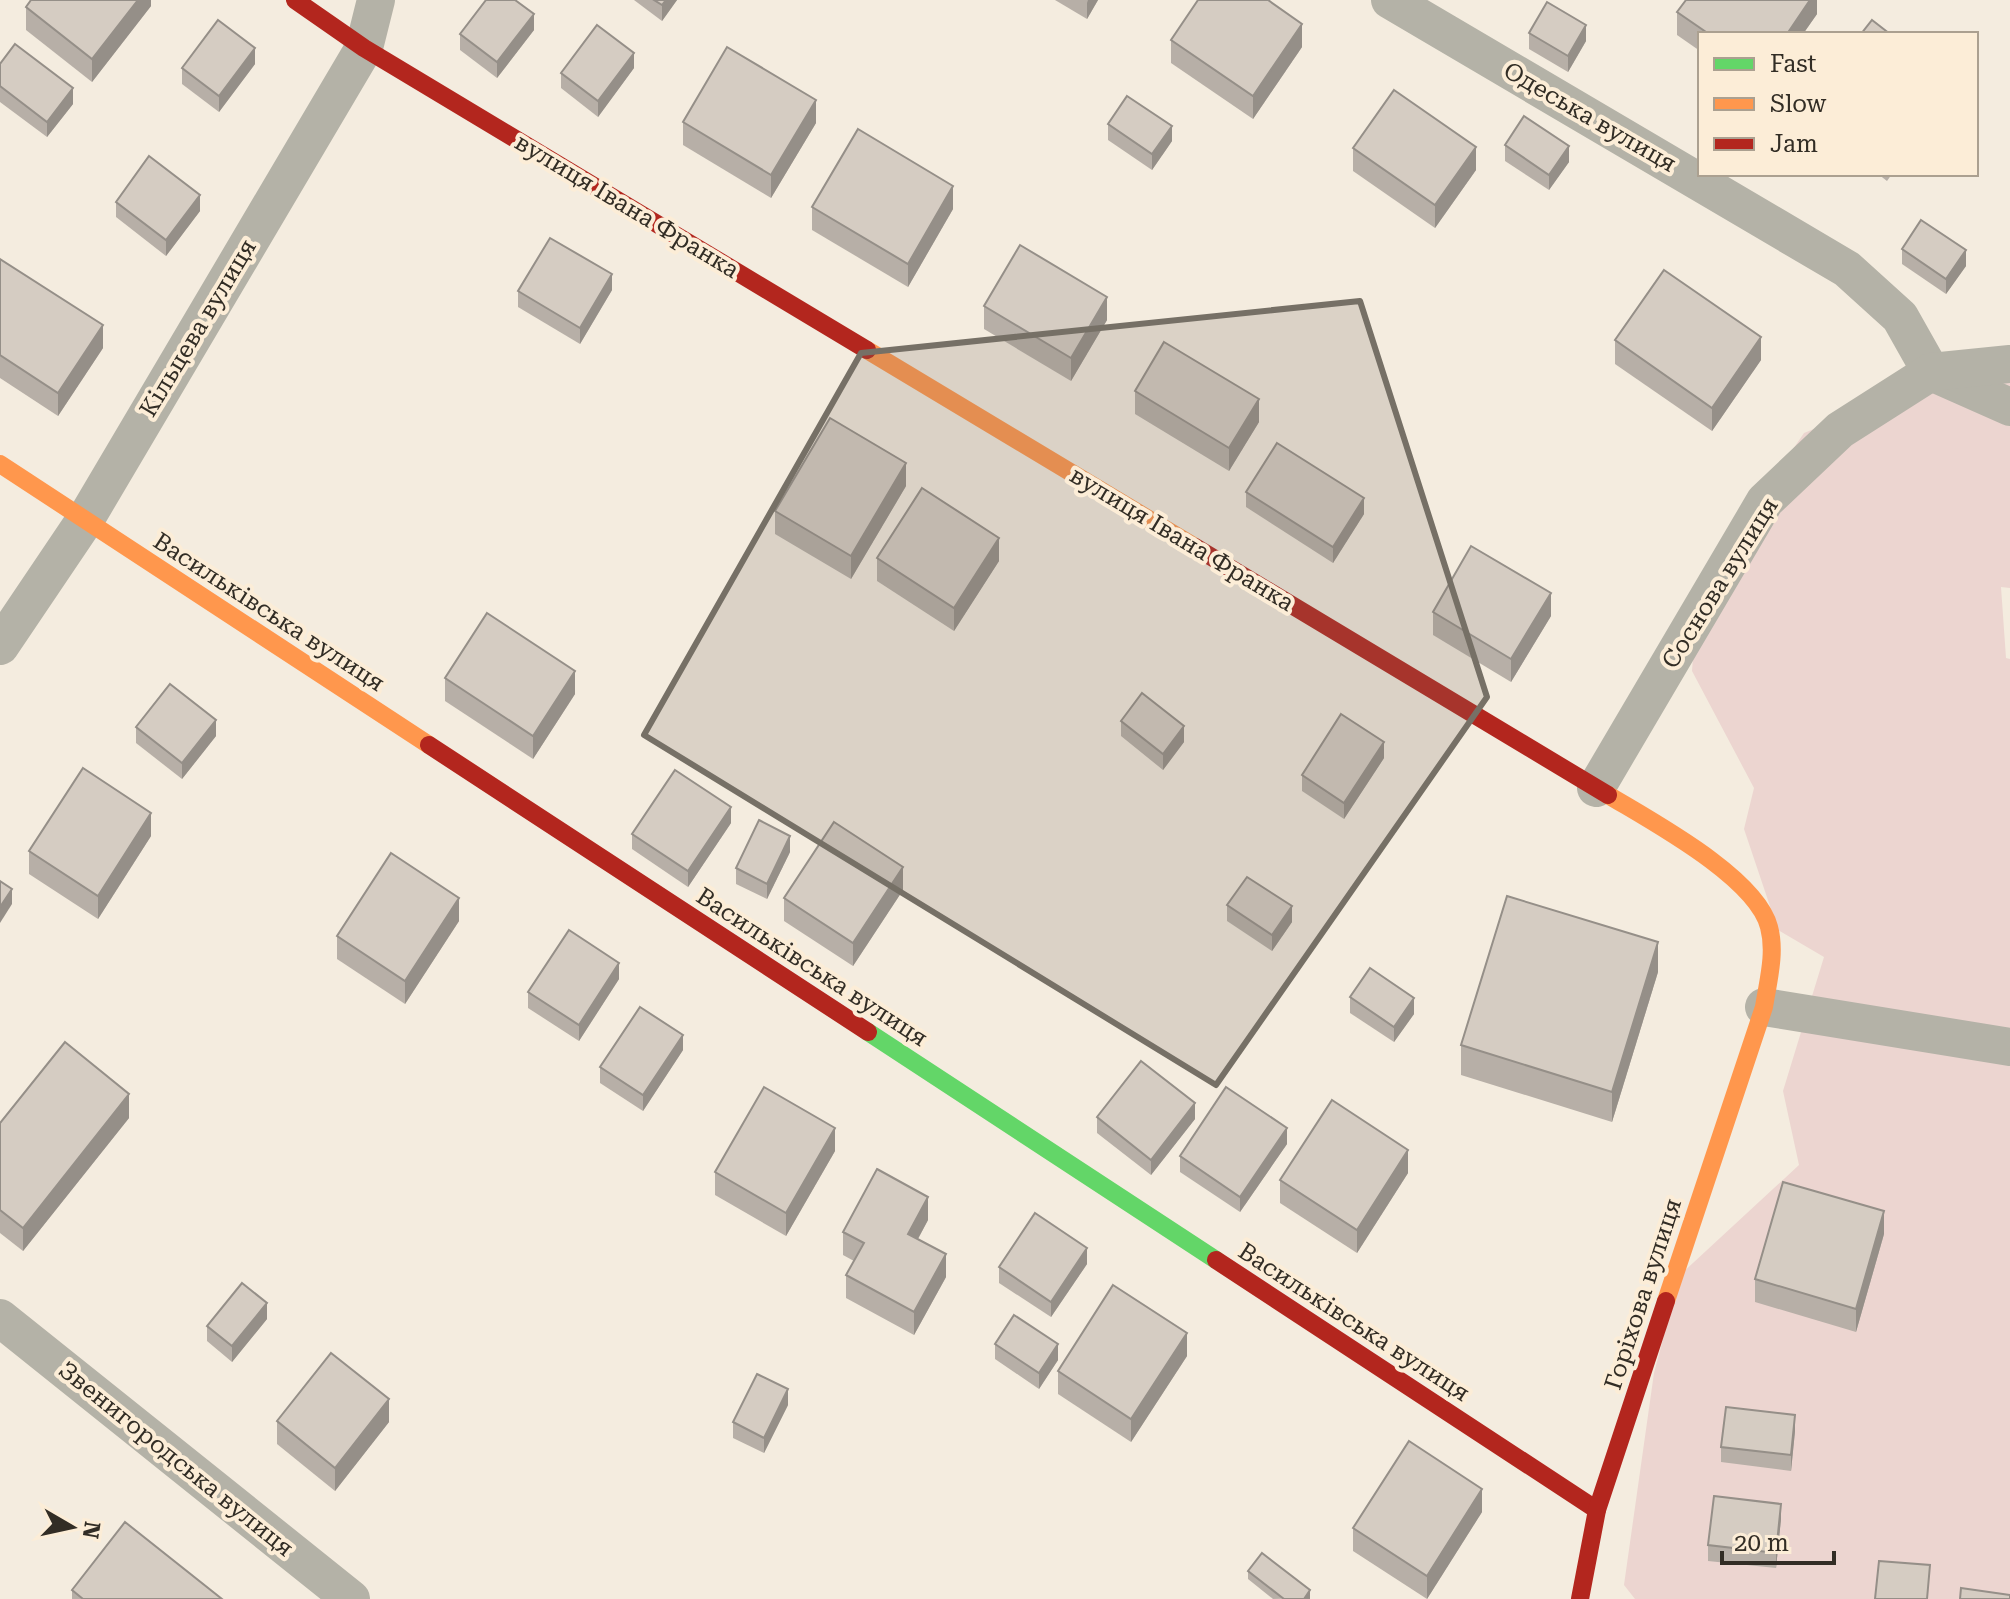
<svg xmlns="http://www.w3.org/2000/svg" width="2010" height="1599" viewBox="0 0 2010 1599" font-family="'Roboto Serif',serif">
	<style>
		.green { fill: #ecd5d0 }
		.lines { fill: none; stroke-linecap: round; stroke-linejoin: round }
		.street { stroke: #b4b2a7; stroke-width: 38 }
		.fast { stroke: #63d668; stroke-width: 18 }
		.slow { stroke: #ff974d; stroke-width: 18 }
		.jam { stroke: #b3261e; stroke-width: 18 }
		.wall { fill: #b7afa7 }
		.shaded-wall { fill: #958f88 }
		.building { fill: #d5ccc2; stroke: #958f88; stroke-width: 2 }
		.marked { fill: #767066; fill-opacity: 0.2; stroke: #767066; stroke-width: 6; stroke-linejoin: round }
		.labels { text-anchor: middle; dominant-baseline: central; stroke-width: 8; stroke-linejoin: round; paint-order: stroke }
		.street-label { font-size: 24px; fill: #322d25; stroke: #fcedd7 }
	</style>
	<rect width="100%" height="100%" fill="#f4ecdf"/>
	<polygon class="green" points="2010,375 2010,588 2001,587 2006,658 2010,659 2010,1599 1635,1599 1624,1585 1654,1373 1680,1275 1799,1165 1783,1091 1824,957 1778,930 1744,829 1754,788 1692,671 1698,589 1804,433 1907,391"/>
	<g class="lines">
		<g class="street">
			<polyline points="1390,0 1847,269 1900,317 1931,372 2010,407"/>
			<polyline points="0,646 85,520 364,48 376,0"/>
			<polyline points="1596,788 1765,501 1840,430 1931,372 2010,364"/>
			<polyline points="1764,1007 2010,1047"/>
			<polyline points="0,1318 351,1599"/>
		</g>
		<polyline class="fast" points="868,1032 1216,1260"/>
		<g class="slow">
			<polyline points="867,350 1195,547"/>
			<polyline points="0,464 429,745"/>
			<path d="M1608 795C1651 821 1756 877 1769 927 1776 953 1768 981 1764 1007L1666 1301"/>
		</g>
		<g class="jam">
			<polyline points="295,0 364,48 867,350"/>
			<polyline points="1195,547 1608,795"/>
			<polyline points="429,745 868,1032"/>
			<polyline points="1216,1260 1597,1510"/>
			<polyline points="1580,1599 1597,1510 1666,1301"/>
		</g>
	</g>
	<g class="wall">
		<polygon points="151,0 151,6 92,82 26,30 26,7"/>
		<polygon points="634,0 677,0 662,21"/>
		<polygon points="1055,0 1098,0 1087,19"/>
		<polygon points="1817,0 1817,14 1803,34 1700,34 1700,51 1677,35 1677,12"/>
		<polygon points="534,30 497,78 460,50 460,34"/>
		<polygon points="1529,33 1586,41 1568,72 1529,49"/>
		<polygon points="1171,40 1302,47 1253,119 1171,63"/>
		<polygon points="0,64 73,104 47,137 0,102"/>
		<polygon points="255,64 219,112 182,84 182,68"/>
		<polygon points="634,68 598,117 561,88 561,73"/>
		<polygon points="683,122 816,123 771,198 683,145"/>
		<polygon points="1108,124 1172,141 1152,170 1108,140"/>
		<polygon points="1505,145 1569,162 1549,190 1505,161"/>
		<polygon points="1353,148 1476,170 1435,228 1353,171"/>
		<polygon points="1878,174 1892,174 1887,181"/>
		<polygon points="116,202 200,211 166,256 116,217"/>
		<polygon points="812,207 953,209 908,287 812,230"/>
		<polygon points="1902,249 1966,266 1946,294 1902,264"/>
		<polygon points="0,259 103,348 58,416 0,378"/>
		<polygon points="612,290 580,344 518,307 518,291"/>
		<polygon points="984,306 1107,320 1071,381 984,329"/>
		<polygon points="1615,340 1761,360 1712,431 1615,364"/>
		<polygon points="1135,391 1259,422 1229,471 1135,414"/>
		<polygon points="906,486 851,579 775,534 775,511"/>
		<polygon points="1246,492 1364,514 1333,563 1246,507"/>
		<polygon points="877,558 999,561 954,631 877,581"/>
		<polygon points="1433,612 1551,616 1511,682 1433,635"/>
		<polygon points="445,678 575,694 533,759 445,701"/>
		<polygon points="1121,721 1184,742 1163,770 1121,736"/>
		<polygon points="136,727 216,736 182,779 136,743"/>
		<polygon points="1384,758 1344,819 1302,791 1302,775"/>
		<polygon points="731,823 688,887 632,849 632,834"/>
		<polygon points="151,836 98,919 29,874 29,851"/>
		<polygon points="790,852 767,899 736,884 736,868"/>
		<polygon points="903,890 853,966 784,921 784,898"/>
		<polygon points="1227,905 1292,922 1272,951 1227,921"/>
		<polygon points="459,921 405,1004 337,959 337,936"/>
		<polygon points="1658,972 1612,1122 1461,1075 1461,1045"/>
		<polygon points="619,979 579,1041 528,1008 528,992"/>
		<polygon points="1350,997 1414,1014 1394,1042 1350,1013"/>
		<polygon points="683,1050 643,1111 600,1083 600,1067"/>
		<polygon points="1097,1117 1195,1119 1151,1175 1097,1133"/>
		<polygon points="129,1118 23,1251 0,1233 0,1123"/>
		<polygon points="1287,1144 1240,1212 1180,1172 1180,1156"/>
		<polygon points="835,1151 786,1236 715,1195 715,1172"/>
		<polygon points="1408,1173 1357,1253 1280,1203 1280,1180"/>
		<polygon points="928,1220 918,1239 946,1277 914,1335 846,1298 846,1275 854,1261 843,1255 843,1232"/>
		<polygon points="1884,1234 1856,1332 1755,1302 1755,1279"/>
		<polygon points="1087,1264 1051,1317 999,1283 999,1267"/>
		<polygon points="267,1319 232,1362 207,1341 207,1326"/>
		<polygon points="995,1344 1058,1360 1039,1389 995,1359"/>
		<polygon points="1187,1356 1131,1442 1058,1394 1058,1371"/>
		<polygon points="788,1405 764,1453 733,1438 733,1422"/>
		<polygon points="277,1421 389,1422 335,1491 277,1444"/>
		<polygon points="1795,1431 1791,1471 1721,1462 1721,1447"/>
		<polygon points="1482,1512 1427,1599 1353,1551 1353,1528"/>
		<polygon points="1781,1519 1776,1568 1708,1561 1708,1545"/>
		<polygon points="1248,1571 1310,1598 1273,1599 1248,1579"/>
		<polygon points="72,1590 222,1599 72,1599"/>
	</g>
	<g class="shaded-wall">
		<polygon points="138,0 151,0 151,6 92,82 92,59"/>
		<polygon points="666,0 677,0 662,21 662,5"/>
		<polygon points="1088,0 1098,0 1087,19 1087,3"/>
		<polygon points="1810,0 1817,0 1817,14 1803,34 1787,34"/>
		<polygon points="534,14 534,30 497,78 497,62"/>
		<polygon points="1302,24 1302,47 1253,119 1253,96"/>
		<polygon points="1586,25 1586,41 1568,72 1568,56"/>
		<polygon points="255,48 255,64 219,112 219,96"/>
		<polygon points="634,53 634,68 598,117 598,101"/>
		<polygon points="73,88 73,104 47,137 47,122"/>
		<polygon points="816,100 816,123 771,198 771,175"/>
		<polygon points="1172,126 1172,141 1152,170 1152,154"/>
		<polygon points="1569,146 1569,162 1549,190 1549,175"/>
		<polygon points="1476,147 1476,170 1435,228 1435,205"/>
		<polygon points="953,186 953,209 908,287 908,264"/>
		<polygon points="200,195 200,211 166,256 166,240"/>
		<polygon points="1966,250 1966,266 1946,294 1946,279"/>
		<polygon points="612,274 612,290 580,344 580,328"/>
		<polygon points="1107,297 1107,320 1071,381 1071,358"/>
		<polygon points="103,325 103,348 58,416 58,393"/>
		<polygon points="1761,337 1761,360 1712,431 1712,408"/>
		<polygon points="1259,399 1259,422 1229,471 1229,448"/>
		<polygon points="906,463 906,486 851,579 851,556"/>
		<polygon points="1364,498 1364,514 1333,563 1333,547"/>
		<polygon points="999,538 999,561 954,631 954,608"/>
		<polygon points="1551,593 1551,616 1511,682 1511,659"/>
		<polygon points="575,671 575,694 533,759 533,736"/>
		<polygon points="216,720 216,736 182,779 182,763"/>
		<polygon points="1184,726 1184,742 1163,770 1163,754"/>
		<polygon points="1384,742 1384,758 1344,819 1344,803"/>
		<polygon points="731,807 731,823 688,887 688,871"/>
		<polygon points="151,813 151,836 98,919 98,896"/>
		<polygon points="790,836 790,852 767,899 767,884"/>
		<polygon points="903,867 903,890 853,966 853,943"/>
		<polygon points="12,889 12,904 0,923 0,907"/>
		<polygon points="459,898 459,921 405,1004 405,981"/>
		<polygon points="1292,906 1292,922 1272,951 1272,935"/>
		<polygon points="1658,942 1658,972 1612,1122 1612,1092"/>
		<polygon points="619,963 619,979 579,1041 579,1025"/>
		<polygon points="1414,998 1414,1014 1394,1042 1394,1027"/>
		<polygon points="683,1035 683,1050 643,1111 643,1095"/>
		<polygon points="129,1094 129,1118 23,1251 23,1228"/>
		<polygon points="1195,1103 1195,1119 1151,1175 1151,1160"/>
		<polygon points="835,1128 835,1151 786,1236 786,1213"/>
		<polygon points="1287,1128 1287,1144 1240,1212 1240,1197"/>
		<polygon points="1408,1150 1408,1173 1357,1253 1357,1230"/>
		<polygon points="928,1197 928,1220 908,1257 908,1234"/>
		<polygon points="1884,1211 1884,1234 1856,1332 1856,1309"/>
		<polygon points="1087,1248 1087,1264 1051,1317 1051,1302"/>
		<polygon points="946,1254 946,1277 914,1335 914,1312"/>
		<polygon points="267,1303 267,1319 232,1362 232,1346"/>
		<polygon points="1187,1333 1187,1356 1131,1442 1131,1419"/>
		<polygon points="1058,1344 1058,1360 1039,1389 1039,1373"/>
		<polygon points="788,1389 788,1405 764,1453 764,1438"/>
		<polygon points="389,1399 389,1422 335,1491 335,1468"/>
		<polygon points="1795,1415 1795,1431 1791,1471 1791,1455"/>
		<polygon points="1482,1489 1482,1512 1427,1599 1427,1576"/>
		<polygon points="1781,1504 1781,1519 1776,1568 1776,1553"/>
		<polygon points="1310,1590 1310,1599 1304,1599"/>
	</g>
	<g class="building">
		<polygon points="31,0 138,0 92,59 26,7"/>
		<polygon points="486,0 515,0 534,14 497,62 460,34"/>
		<polygon points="654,0 666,0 662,5"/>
		<polygon points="1198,0 1268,0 1302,24 1253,96 1171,40"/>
		<polygon points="1686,0 1810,0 1787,34 1709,34 1677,12"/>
		<polygon points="1547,2 1586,25 1568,56 1529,33"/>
		<polygon points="218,20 255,48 219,96 182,68"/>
		<polygon points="1872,20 1890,34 1861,34"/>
		<polygon points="597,25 634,53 598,101 561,73"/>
		<polygon points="15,44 73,88 47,122 0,86 0,64"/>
		<polygon points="727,47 816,100 771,175 683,122"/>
		<polygon points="1394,90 1476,147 1435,205 1353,148"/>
		<polygon points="1127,96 1172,126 1152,154 1108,124"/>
		<polygon points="1524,116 1569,146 1549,175 1505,145"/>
		<polygon points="858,129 953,186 908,264 812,207"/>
		<polygon points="149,156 200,195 166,240 116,202"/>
		<polygon points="1921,220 1966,250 1946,279 1902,249"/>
		<polygon points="550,238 612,274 580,328 518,291"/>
		<polygon points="1020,245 1107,297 1071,358 984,306"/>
		<polygon points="0,259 103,325 58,393 0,355"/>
		<polygon points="1664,270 1761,337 1712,408 1615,340"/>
		<polygon points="1164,342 1259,399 1229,448 1135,391"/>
		<polygon points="830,418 906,463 851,556 775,511"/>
		<polygon points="1277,443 1364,498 1333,547 1246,492"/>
		<polygon points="922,488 999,538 954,608 877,558"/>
		<polygon points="1471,546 1551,593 1511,659 1433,612"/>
		<polygon points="487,613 575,671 533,736 445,678"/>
		<polygon points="170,684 216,720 182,763 136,727"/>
		<polygon points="1142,693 1184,726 1163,754 1121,721"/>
		<polygon points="1341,714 1384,742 1344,803 1302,775"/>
		<polygon points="83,768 151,813 98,896 29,851"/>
		<polygon points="675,770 731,807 688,871 632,834"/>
		<polygon points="759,820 790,836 767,884 736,868"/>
		<polygon points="834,822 903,867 853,943 784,898"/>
		<polygon points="391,853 459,898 405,981 337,936"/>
		<polygon points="1247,877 1292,906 1272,935 1227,905"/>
		<polygon points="0,881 12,889 0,907"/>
		<polygon points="1507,896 1658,942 1612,1092 1461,1045"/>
		<polygon points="569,930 619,963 579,1025 528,992"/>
		<polygon points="1370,968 1414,998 1394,1027 1350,997"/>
		<polygon points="640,1007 683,1035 643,1095 600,1067"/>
		<polygon points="65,1042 129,1094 23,1228 0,1210 0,1123"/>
		<polygon points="1141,1061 1195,1103 1151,1160 1097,1117"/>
		<polygon points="764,1087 835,1128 786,1213 715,1172"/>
		<polygon points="1226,1087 1287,1128 1240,1197 1180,1156"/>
		<polygon points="1332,1100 1408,1150 1357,1230 1280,1180"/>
		<polygon points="877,1169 928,1197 908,1234 946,1254 914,1312 846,1275 864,1243 843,1232"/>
		<polygon points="1783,1182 1884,1211 1856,1309 1755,1279"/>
		<polygon points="1035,1213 1087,1248 1051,1302 999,1267"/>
		<polygon points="242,1283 267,1303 232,1346 207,1326"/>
		<polygon points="1113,1285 1187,1333 1131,1419 1058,1371"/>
		<polygon points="1014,1315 1058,1344 1039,1373 995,1344"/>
		<polygon points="331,1353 389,1399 335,1468 277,1421"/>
		<polygon points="757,1374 788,1389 764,1438 733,1422"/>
		<polygon points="1726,1407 1795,1415 1791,1455 1721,1447"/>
		<polygon points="1409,1441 1482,1489 1427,1576 1353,1528"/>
		<polygon points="1714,1496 1781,1504 1776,1553 1708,1545"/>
		<polygon points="125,1522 222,1599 83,1599 72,1590"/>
		<polygon points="1262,1553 1310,1590 1304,1599 1284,1599 1248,1571"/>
		<polygon points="1879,1561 1930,1565 1927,1599 1875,1599"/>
		<polygon points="1961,1588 2010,1595 2010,1599 1960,1599"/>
	</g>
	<path class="marked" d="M1360 301 1487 697 1216 1085 644 735 861 353Z"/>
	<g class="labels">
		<g class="street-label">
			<text transform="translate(1590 117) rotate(30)">Одеська вулиця</text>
			<text transform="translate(627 206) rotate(31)">вулиця Івана Франка</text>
			<text transform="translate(198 328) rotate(-59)">Кільцева вулиця</text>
			<text transform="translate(1182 539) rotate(31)">вулиця Івана Франка</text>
			<text transform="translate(1720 583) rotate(-58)">Соснова вулиця</text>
			<text transform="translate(269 612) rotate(33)">Васильківська вулиця</text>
			<text transform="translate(812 967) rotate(33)">Васильківська вулиця</text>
			<text transform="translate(1643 1294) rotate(-72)">Горіхова вулиця</text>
			<text transform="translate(1354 1322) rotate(33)">Васильківська вулиця</text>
			<text transform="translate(176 1459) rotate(39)">Звенигородська вулиця</text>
		</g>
	</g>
	<rect x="1698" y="32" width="280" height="144" fill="#fcedd7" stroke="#aba090" stroke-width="2"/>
	<rect x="1714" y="58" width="40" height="12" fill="#63d668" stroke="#aba090" stroke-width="2"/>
	<text x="1770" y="72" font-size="24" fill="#322d25">Fast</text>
	<rect x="1714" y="98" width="40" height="12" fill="#ff974d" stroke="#aba090" stroke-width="2"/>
	<text x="1770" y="112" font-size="24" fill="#322d25">Slow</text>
	<rect x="1714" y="138" width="40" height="12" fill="#b3261e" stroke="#aba090" stroke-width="2"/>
	<text x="1770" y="152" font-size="24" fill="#322d25">Jam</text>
	<g transform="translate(72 1527) rotate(99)" stroke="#fcedd7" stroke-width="6" paint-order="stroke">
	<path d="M0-6L14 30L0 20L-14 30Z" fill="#322d25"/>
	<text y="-12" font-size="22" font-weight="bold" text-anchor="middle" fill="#322d25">N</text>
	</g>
	<path d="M1722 1551v12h112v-12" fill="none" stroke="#322d25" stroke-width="4"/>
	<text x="1734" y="1551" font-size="24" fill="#322d25" stroke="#fcedd7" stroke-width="6" paint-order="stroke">20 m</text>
</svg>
